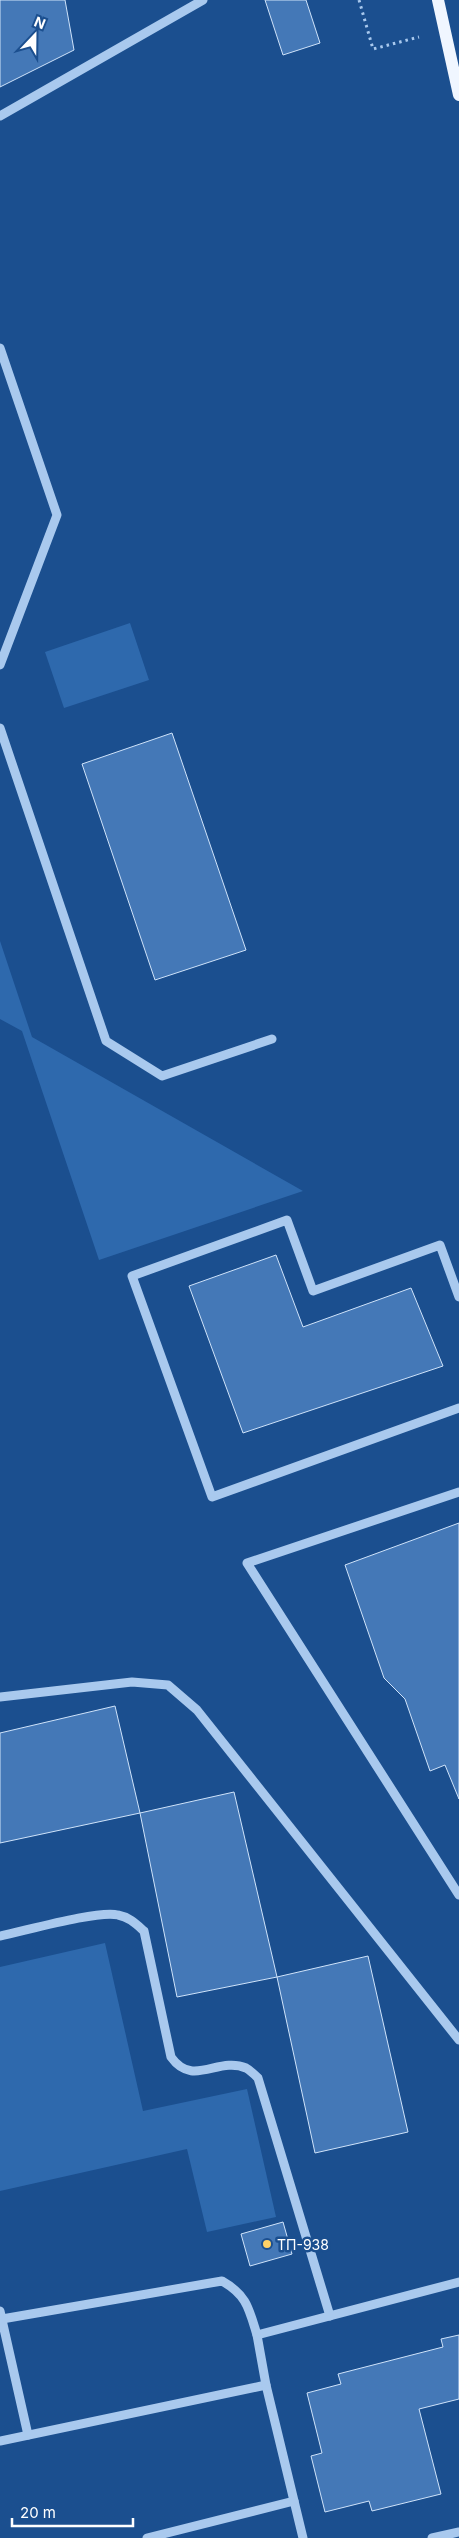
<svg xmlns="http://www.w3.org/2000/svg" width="459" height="2538" viewBox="0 0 459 2538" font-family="Inter,sans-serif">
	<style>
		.green { fill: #2e69ad }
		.building { fill: #4478b7; stroke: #cfe3fa }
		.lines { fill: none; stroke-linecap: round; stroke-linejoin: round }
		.path { stroke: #a9c9ee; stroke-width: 3; stroke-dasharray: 2.5 4; stroke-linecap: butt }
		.minor { stroke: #a9c9ee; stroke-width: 9 }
		.major { stroke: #f0f6ff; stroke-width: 12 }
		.poi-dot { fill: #ffd166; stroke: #1b4f8f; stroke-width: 2 }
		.labels { text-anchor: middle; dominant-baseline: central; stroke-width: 5; stroke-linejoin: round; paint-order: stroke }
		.poi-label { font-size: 14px; fill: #fff; stroke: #1b4f8f; text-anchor: start }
	</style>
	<rect width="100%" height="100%" fill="#1b4f8f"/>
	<g class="green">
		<polygon points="130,623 149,680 64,708 45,652"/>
		<polygon points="0,941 32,1037 303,1191 99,1260 22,1031 0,1019"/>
		<polygon points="105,1943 143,2111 247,2089 276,2217 207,2232 187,2149 0,2191 0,1967"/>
	</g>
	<g class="building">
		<polygon points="0,0 65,0 74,50 0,87"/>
		<polygon points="265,0 306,0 320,43 283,55"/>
		<polygon points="172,733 246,950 155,980 82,764"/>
		<polygon points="276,1255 303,1327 411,1288 443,1366 243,1433 189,1286"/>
		<polygon points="459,1523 459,1799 445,1765 430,1771 405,1699 384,1678 345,1565"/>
		<polygon points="115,1706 140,1813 0,1843 0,1733"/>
		<polygon points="234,1792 277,1977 177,1997 140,1813"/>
		<polygon points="368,1956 408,2132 315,2153 277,1977"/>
		<polygon points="283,2222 292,2254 250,2266 241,2234"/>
		<polygon points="459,2335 459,2399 419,2409 441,2494 372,2511 369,2501 325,2512 311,2456 322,2453 307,2393 341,2384 338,2374 443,2347 441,2339"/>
	</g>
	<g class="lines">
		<polyline class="path" points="359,0 373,49 419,37"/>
		<g class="minor">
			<polyline points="0,116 203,0"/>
			<polyline points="0,348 57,515 0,665"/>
			<polyline points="0,728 106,1041 162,1076 272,1039"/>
			<polyline points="459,1297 440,1245 313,1291 287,1220 132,1276 212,1497 459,1408"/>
			<polyline points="459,1492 247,1563 459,1895"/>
			<polyline points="0,1697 132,1682 168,1685 197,1710 459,2040"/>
			<path d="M0 1936C25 1931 98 1910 118 1915 129 1917 136 1924 144 1931L171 2057C193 2088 218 2056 246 2068 250 2070 255 2075 258 2078L330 2316"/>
			<polyline points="0,2311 28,2435"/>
			<path d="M2 2319 222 2281C247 2295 249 2309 257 2335"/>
			<polyline points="0,2441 266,2385"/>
			<polyline points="147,2538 294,2501"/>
			<polyline points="303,2538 266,2385 257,2335 459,2282"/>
			<polyline points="432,2538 459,2532"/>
		</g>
		<polyline class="major" points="438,0 459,95"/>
	</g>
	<circle class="poi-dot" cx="267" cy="2244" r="5"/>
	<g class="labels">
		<g class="poi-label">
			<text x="277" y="2244">ТП-938</text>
		</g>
	</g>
	<g transform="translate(35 35) rotate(22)" stroke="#1b4f8f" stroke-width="4" paint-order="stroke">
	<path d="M0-4L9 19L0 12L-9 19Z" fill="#ffffff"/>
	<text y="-8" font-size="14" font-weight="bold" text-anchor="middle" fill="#ffffff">N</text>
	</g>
	<path d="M12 2518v8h121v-8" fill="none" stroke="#ffffff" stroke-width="2.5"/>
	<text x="20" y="2518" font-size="15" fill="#ffffff" stroke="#1b4f8f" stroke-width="4" paint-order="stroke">20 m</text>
</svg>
